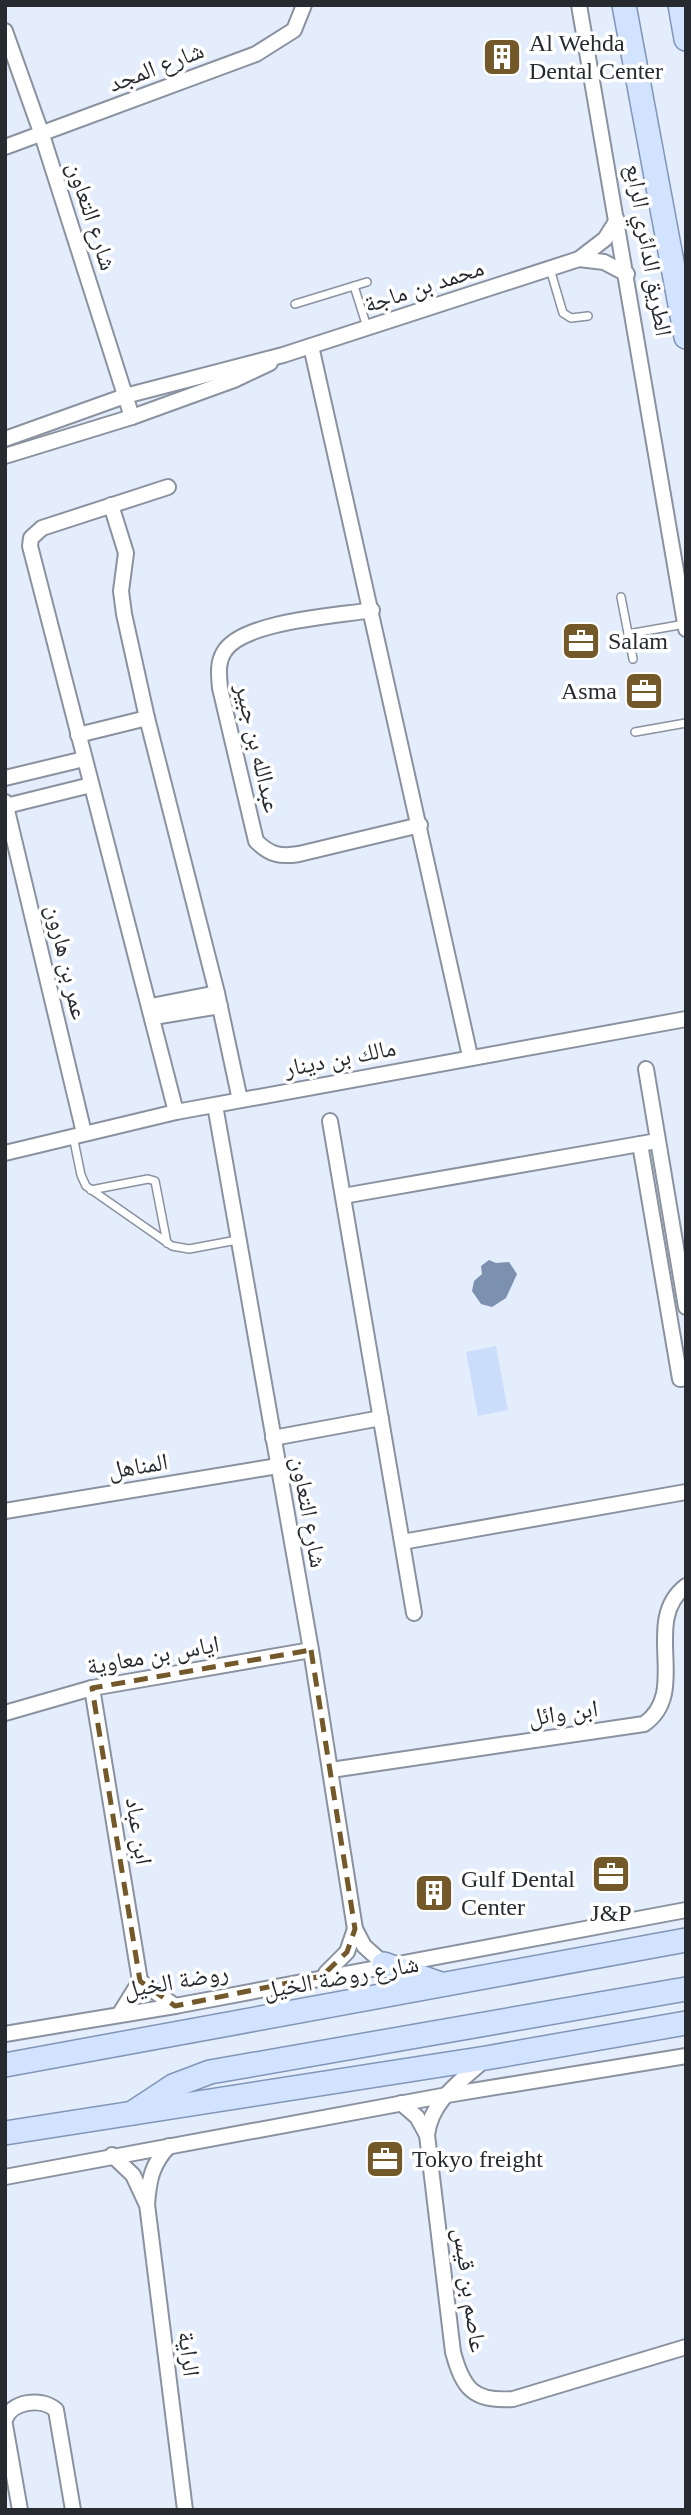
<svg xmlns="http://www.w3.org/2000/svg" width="691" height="2515" viewBox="0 0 691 2515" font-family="'Times New Roman','Noto Naskh Arabic',serif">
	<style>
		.green { fill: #cadefc }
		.water { fill: #7c90af }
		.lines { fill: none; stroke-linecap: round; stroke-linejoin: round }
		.service-casing { stroke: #8a929f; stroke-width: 10 }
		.minor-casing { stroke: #8a929f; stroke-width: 18 }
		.primary-casing { stroke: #8196b6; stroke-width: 26 }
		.service { stroke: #fff; stroke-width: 7 }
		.minor { stroke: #fff; stroke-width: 14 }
		.primary { stroke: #d1e3fe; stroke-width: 23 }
		.marked { fill: none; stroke: #73582a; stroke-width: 5; stroke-dasharray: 14 9; stroke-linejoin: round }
		.labels { text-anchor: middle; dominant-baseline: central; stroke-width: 7; stroke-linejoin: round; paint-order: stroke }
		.poi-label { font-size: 24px; fill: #272b30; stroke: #fff; text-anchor: start }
		.street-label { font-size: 24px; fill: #272b30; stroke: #fff }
	</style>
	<rect width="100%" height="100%" fill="#e4edfc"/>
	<polygon class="green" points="496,1346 508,1410 478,1416 466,1352"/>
	<polygon class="water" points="489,1260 496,1263 509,1262 517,1274 506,1298 492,1307 481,1304 472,1291 474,1281 482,1274 481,1266"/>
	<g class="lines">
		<g class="service-casing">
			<g id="service">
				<polyline points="550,269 563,313 571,318 588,316"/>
				<polyline points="354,286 367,327"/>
				<polyline points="295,304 367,282"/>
				<polyline points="621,597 633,659"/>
				<polyline points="628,634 685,624"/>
				<polyline points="635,732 686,723"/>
				<polyline points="73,1136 81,1175 86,1186 172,1246 189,1249 237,1240"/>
				<polyline points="91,1190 148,1179 155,1181 167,1243"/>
			</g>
		</g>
		<g class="minor-casing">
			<g id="minor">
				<polyline points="579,5 686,629"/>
				<polyline points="5,31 42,135 132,417"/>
				<polyline points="5,147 256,54 294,30 304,5"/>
				<polyline points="579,259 604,262 627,274"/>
				<polyline points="311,346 470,1056"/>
				<polyline points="5,439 125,396 283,355 579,259 605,239 617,220"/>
				<polyline points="5,456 132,417 234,380 270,363"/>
				<polyline points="168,487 42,528 31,538 30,546 176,1112"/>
				<polyline points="111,505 126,553 121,591 124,614 147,718 217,993 240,1100"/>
				<path d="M372 610C337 616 242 621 224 652 217 663 219 676 220 688L256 841C270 855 280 857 299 854L420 825"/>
				<polyline points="78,735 147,718"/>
				<polyline points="5,778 84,759"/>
				<polyline points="5,802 84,1133"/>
				<polyline points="6,806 91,785"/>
				<polyline points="151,1006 217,993"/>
				<polyline points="154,1017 220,1006"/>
				<polyline points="646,1069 686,1307"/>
				<polyline points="215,1105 311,1650 355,1929 364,1946 384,1964"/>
				<polyline points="330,1121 414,1613"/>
				<polyline points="640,1144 680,1379 686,1378"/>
				<polyline points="5,1153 176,1112 686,1019"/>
				<polyline points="343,1196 657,1141"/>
				<polyline points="273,1438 381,1418"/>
				<polyline points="5,1511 278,1466"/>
				<polyline points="402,1542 686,1492"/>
				<polyline points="92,1688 140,1981 119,2015"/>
				<polyline points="5,1713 92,1688 311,1650"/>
				<path d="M331 1770 644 1724C691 1692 640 1621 686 1586"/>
				<polyline points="326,1973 347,1952 355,1929"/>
				<polyline points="140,1981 175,2006"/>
				<polyline points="5,2034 175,2006 686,1910"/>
				<path d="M483 2061C459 2083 431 2101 427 2135L453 2352C463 2389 474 2402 513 2399L686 2347"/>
				<polyline points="401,2103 417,2117 427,2135"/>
				<path d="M169 2146C152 2164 149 2179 147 2204L185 2510"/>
				<polyline points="112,2155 133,2175 146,2203"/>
				<polyline points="5,2177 447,2095 686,2056"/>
				<path d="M5 2420C11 2401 42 2397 56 2410L73 2510"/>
				<polyline points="5,2425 20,2510"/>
			</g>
		</g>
		<g class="primary-casing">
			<g id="primary">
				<polyline points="624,5 686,337"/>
				<polyline points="680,5 686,39"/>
				<polyline points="384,1964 438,1983"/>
				<polyline points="5,2065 686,1940"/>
				<polyline points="132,2113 173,2086 210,2072 686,1989"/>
				<polyline points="5,2133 486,2058 686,2023"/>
			</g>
		</g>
		<use href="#service" class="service"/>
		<use href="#minor" class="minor"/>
		<use href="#primary" class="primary"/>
	</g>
	<path class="marked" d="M311 1650 355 1929 347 1952 322 1976 175 2006 140 1981 92 1688Z"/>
	<defs>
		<g id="building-square" transform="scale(2.0125)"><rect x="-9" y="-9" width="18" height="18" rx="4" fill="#73582a" stroke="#fff"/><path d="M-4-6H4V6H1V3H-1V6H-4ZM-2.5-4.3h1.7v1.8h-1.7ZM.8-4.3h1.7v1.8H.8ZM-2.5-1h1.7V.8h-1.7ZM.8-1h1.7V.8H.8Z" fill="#fff"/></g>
		<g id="office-square" transform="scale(2.0125)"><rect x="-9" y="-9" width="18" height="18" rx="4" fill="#73582a" stroke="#fff"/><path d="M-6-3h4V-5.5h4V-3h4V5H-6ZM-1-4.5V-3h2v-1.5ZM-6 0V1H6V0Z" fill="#fff"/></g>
	</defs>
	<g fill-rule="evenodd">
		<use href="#building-square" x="502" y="57"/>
		<use href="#office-square" x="581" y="641"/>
		<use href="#office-square" x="644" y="691"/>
		<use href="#office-square" x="611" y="1874"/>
		<use href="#building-square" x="434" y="1893"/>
		<use href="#office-square" x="385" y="2159"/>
	</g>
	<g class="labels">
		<g class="poi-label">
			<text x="529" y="43">Al Wehda<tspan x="529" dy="28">Dental Center</tspan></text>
			<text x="608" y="641">Salam</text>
			<text x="617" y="691" text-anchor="end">Asma</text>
			<text x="461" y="1879">Gulf Dental<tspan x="461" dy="28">Center</tspan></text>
			<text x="611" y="1913" text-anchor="middle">J&amp;P</text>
			<text x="412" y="2159">Tokyo freight</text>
		</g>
		<g class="street-label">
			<text transform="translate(156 67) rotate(-21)">شارع المجد</text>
			<text transform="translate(92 216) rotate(72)">شارع التعاون</text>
			<text transform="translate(649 250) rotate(80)">الطريق الدائري الرابع</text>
			<text transform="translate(424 286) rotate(-18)">محمد بن ماجة</text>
			<text transform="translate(258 748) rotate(77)">عبدالله بن جبير</text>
			<text transform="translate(67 962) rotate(77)">عمر بن هارون</text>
			<text transform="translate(340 1058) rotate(-11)">مالك بن دينار</text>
			<text transform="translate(138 1466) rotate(-9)">المناهل</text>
			<text transform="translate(309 1512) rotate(80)">شارع التعاون</text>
			<text transform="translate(153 1655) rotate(-10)">اياس بن معاوية</text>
			<text transform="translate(563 1713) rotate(-8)">ابن وائل</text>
			<text transform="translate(139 1831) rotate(81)">ابن عباد</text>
			<text transform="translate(341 1977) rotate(-10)">شارع روضة الخيل</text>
			<text transform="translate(176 1981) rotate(-10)">روضة الخيل</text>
			<text transform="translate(470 2290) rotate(82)">عاصم بن قيس</text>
			<text transform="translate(189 2354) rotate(83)">الراية</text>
		</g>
	</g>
	<rect width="691" height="2515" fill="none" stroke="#272b30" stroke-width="14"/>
</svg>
